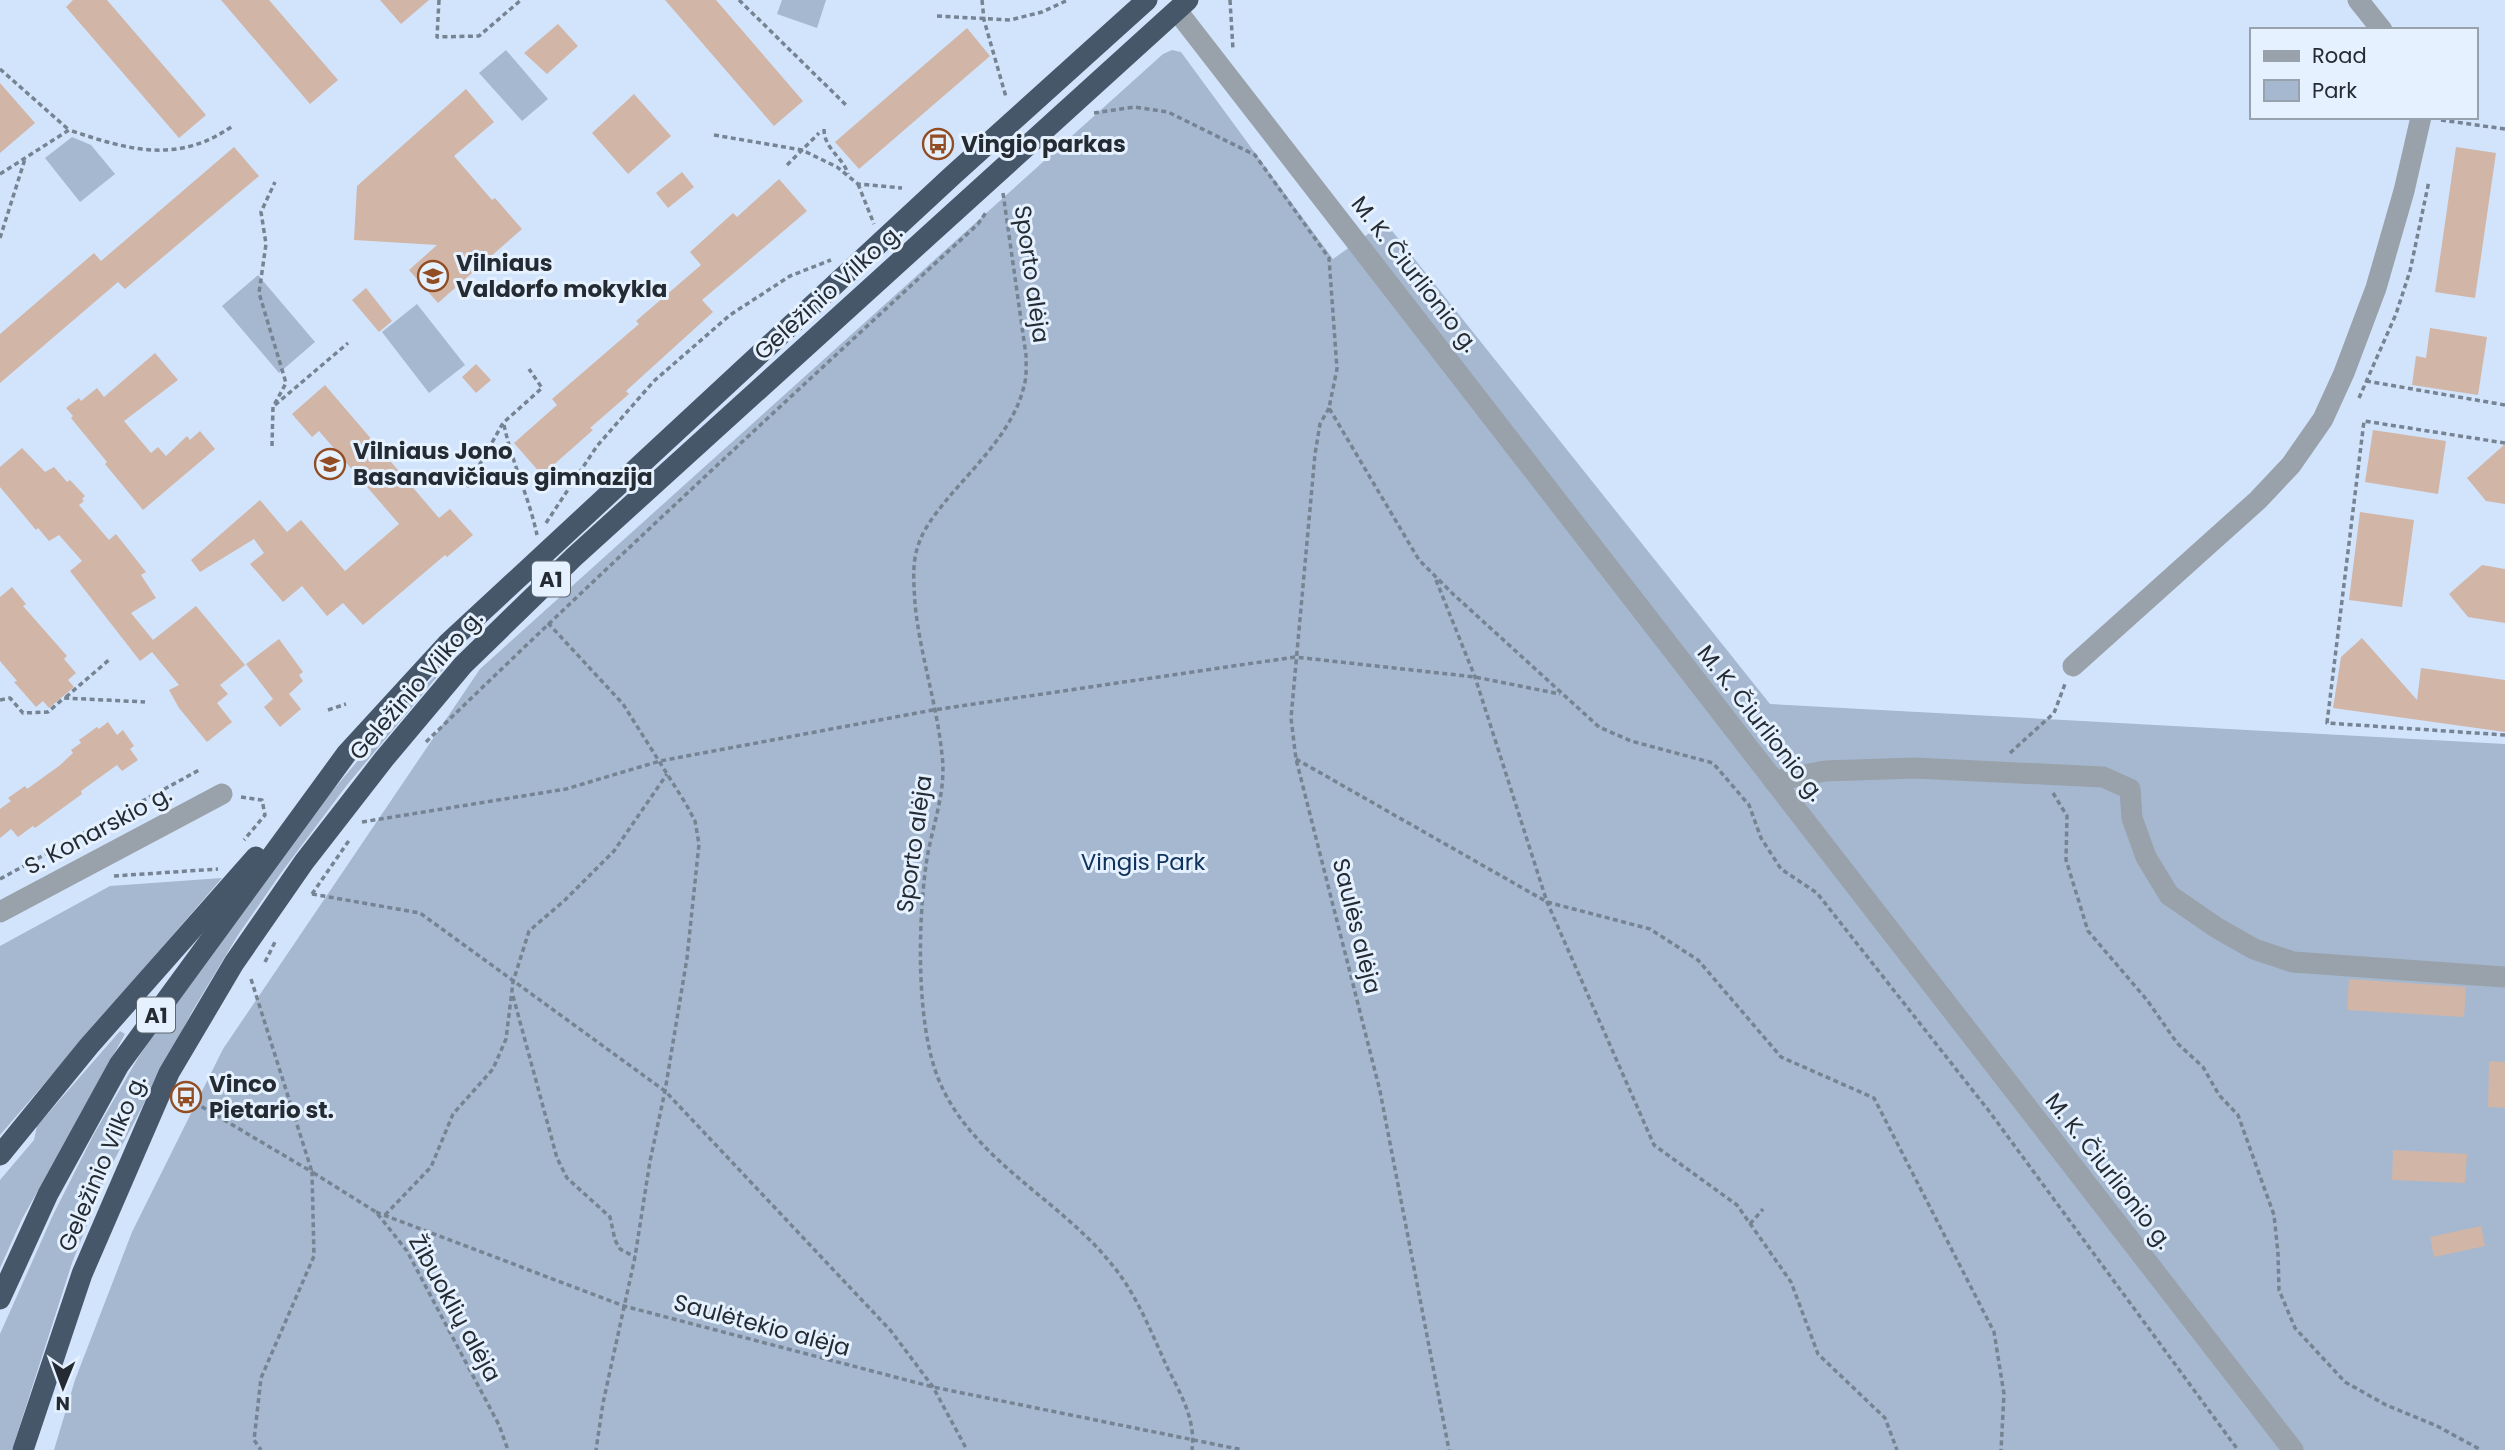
<svg xmlns="http://www.w3.org/2000/svg" width="2505" height="1450" viewBox="0 0 2505 1450" font-family="Poppins,sans-serif">
	<style>
		.green { fill: #a5b8d0 }
		.building { fill: #d1b5a7 }
		.lines { fill: none; stroke-linecap: round; stroke-linejoin: round }
		.path { stroke: #768392; stroke-width: 3.5; stroke-dasharray: 5 3.5; stroke-linecap: butt }
		.minor { stroke: #99a1aa; stroke-width: 21 }
		.highway { stroke: #47576a; stroke-width: 21 }
		.labels { text-anchor: middle; dominant-baseline: central; stroke-width: 6; stroke-linejoin: round; paint-order: stroke }
		.shield { fill: #e5f1ff; stroke: #5e6670; stroke-width: 2 }
		.shield-label { font-size: 21px; font-weight: bold; fill: #242b33 }
		.poi-label { font-size: 23px; font-weight: bold; fill: #242b33; stroke: #e5f1ff; text-anchor: start }
		.street-label { font-size: 23px; fill: #242b33; stroke: #e5f1ff }
		.park-label { font-size: 23px; fill: #0e325a; stroke: #e5f1ff }
	</style>
	<rect width="100%" height="100%" fill="#d2e4fc"/>
	<g class="green">
		<polygon points="782,0 826,0 817,28 777,14"/>
		<polygon points="506,50 548,99 522,121 479,73"/>
		<polygon points="1172,50 1181,52 1333,259 1385,222 1770,704 2505,744 2505,1450 54,1450 75,1380 132,1232 223,1049 480,669 1163,54"/>
		<polygon points="72,137 91,145 115,174 80,202 45,158"/>
		<polygon points="258,275 315,342 279,373 222,306"/>
		<polygon points="417,304 465,365 429,393 382,332"/>
		<polygon points="451,660 347,785 281,873 238,935 193,1010 108,1172 72,1263 12,1450 0,1450 0,1334 53,1215 94,1134 138,1058 180,993 294,836 400,711"/>
		<polygon points="222,878 0,1135 0,946 110,886"/>
		<polygon points="120,1031 125,1034 22,1219 0,1268 0,1180 34,1140 37,1126"/>
	</g>
	<g class="building">
		<polygon points="73,0 107,0 206,115 179,138 66,7"/>
		<polygon points="221,0 269,0 338,80 310,104"/>
		<polygon points="380,0 429,0 401,24"/>
		<polygon points="665,0 716,0 803,101 774,126"/>
		<polygon points="558,24 578,46 547,74 524,53"/>
		<polygon points="967,28 990,56 859,169 835,142"/>
		<polygon points="0,83 35,123 0,153"/>
		<polygon points="466,89 494,122 454,156 492,200 495,198 522,229 438,303 409,270 437,245 354,240 357,186"/>
		<polygon points="634,94 671,136 628,174 592,133"/>
		<polygon points="234,147 259,176 125,289 118,282 0,383 0,334 94,253 101,261"/>
		<polygon points="2456,147 2496,153 2475,298 2435,292"/>
		<polygon points="682,172 694,187 668,208 656,193"/>
		<polygon points="779,179 807,211 702,300 713,312 626,391 629,394 590,428 593,430 542,475 514,443 557,405 552,399 639,324 636,321 701,265 690,252 733,213 737,217"/>
		<polygon points="366,288 392,321 379,332 352,300"/>
		<polygon points="2430,328 2487,337 2478,395 2412,385 2416,356 2426,358"/>
		<polygon points="155,353 178,380 124,421 151,453 158,447 166,456 187,436 190,440 200,431 215,449 143,510 105,464 107,462 71,418 73,416 66,408 79,398 81,401 97,388 104,397"/>
		<polygon points="476,364 491,380 476,393 462,377"/>
		<polygon points="325,385 439,518 450,509 473,535 447,557 445,555 363,625 343,603 327,616 302,586 283,602 250,564 264,553 254,539 200,572 191,560 260,500 287,532 301,520 345,571 399,524 319,431 312,437 292,414"/>
		<polygon points="2373,430 2446,441 2438,494 2365,482"/>
		<polygon points="2505,444 2505,504 2486,501 2467,478"/>
		<polygon points="22,448 45,472 54,467 67,482 70,480 85,496 82,499 84,501 79,505 109,540 116,534 146,572 141,575 156,598 131,613 153,640 196,606 245,665 220,685 228,694 217,703 232,722 207,742 179,708 169,690 179,685 152,652 140,661 70,571 82,561 59,535 49,541 38,528 36,530 0,487 0,467"/>
		<polygon points="2360,512 2414,520 2402,607 2349,600"/>
		<polygon points="2482,565 2505,569 2505,623 2468,617 2449,594"/>
		<polygon points="12,587 26,604 23,606 67,656 64,659 76,673 68,680 74,687 49,708 43,701 36,707 14,682 17,681 0,661 0,597"/>
		<polygon points="2362,638 2417,700 2421,668 2505,680 2505,732 2333,708 2341,657"/>
		<polygon points="279,639 303,672 299,675 303,681 289,694 301,709 280,727 264,707 273,699 246,664"/>
		<polygon points="108,722 117,735 123,730 134,746 130,749 138,760 122,771 117,765 81,791 82,794 35,828 33,826 18,837 11,829 0,838 0,809 11,801 8,798 25,786 27,789 59,766 73,753 71,750 81,743 79,740 97,727 99,729"/>
		<polygon points="2349,979 2466,987 2464,1017 2347,1010"/>
		<polygon points="2489,1061 2505,1062 2505,1108 2488,1107"/>
		<polygon points="2393,1150 2467,1154 2465,1183 2392,1180"/>
		<polygon points="2481,1226 2485,1246 2434,1257 2430,1237"/>
	</g>
	<g class="lines">
		<g class="path">
			<polyline points="439,0 437,37 479,36 521,0"/>
			<polyline points="739,0 848,107"/>
			<polyline points="982,0 984,20 1006,97"/>
			<polyline points="1230,0 1233,50"/>
			<polyline points="937,16 1010,20 1042,12 1068,0"/>
			<polyline points="0,69 69,130"/>
			<polyline points="1094,113 1135,107 1168,112 1255,155 1329,258 1337,369 1329,408 1419,560 1453,594 1599,727 1631,741 1713,763 1749,805 1761,838 1781,869 1817,893 1989,1111 2238,1450"/>
			<polyline points="2441,120 2505,129"/>
			<path d="M824 129C824 149 843 157 848 174"/>
			<polyline points="714,135 802,150 837,167 858,184 902,188"/>
			<polyline points="787,165 819,133"/>
			<path d="M0 174 69 130C129 150 178 165 234 125"/>
			<polyline points="858,184 874,224"/>
			<path d="M1003 193 1026 355C1026 365 1027 376 1024 386 1014 429 977 464 949 497 936 513 923 528 917 549 912 566 914 586 915 604 920 655 937 704 942 755 947 793 931 828 926 865 918 924 916 1022 938 1078 970 1158 1056 1197 1109 1261 1136 1292 1151 1332 1168 1369 1181 1394 1196 1421 1192 1450"/>
			<polyline points="0,238 25,159"/>
			<polyline points="2366,381 2505,405"/>
			<polyline points="2359,398 2396,314 2410,271 2429,181"/>
			<polyline points="275,405 348,343"/>
			<polyline points="1329,408 1320,424 1315,454 1291,718 1296,759 1380,1091 1449,1450"/>
			<path d="M504 425C512 463 529 497 537 535"/>
			<polyline points="2505,443 2364,421 2327,723 2505,735"/>
			<polyline points="272,446 273,407 286,383 259,293 266,244 261,212 275,182"/>
			<polyline points="467,487 503,423 542,388 529,369"/>
			<polyline points="546,523 597,446 654,381 730,315 790,276 831,260"/>
			<polyline points="1436,580 1475,677 1547,902 1654,1145 1737,1205 1791,1282 1818,1354 1885,1418 1897,1450"/>
			<polyline points="548,623 623,704 686,804 695,821 699,844 687,958 665,1091 650,1161 635,1257 603,1403 596,1450"/>
			<polyline points="66,697 110,659"/>
			<polyline points="0,700 10,698 23,713 48,712 64,698 145,702"/>
			<polyline points="328,710 346,704"/>
			<path d="M426 742C607 566 792 395 978 224L987 211"/>
			<polyline points="2010,753 2054,713 2065,684"/>
			<polyline points="1296,759 1547,902 1650,929 1698,960 1781,1057 1874,1098 1994,1332 2004,1394 2001,1450"/>
			<polyline points="2053,793 2067,816 2066,860 2088,931 2147,1000 2177,1043 2203,1067 2219,1095 2238,1115 2274,1215 2278,1253 2279,1290 2295,1328 2345,1382 2386,1405 2437,1426 2481,1450"/>
			<polyline points="241,797 262,800 265,815 244,840"/>
			<polyline points="362,822 566,789 660,761 933,710 1295,657 1475,677 1560,694"/>
			<polyline points="114,876 218,869"/>
			<polyline points="0,879 201,769"/>
			<polyline points="312,894 350,839"/>
			<polyline points="312,894 420,913 665,1091 891,1331 933,1387 967,1450"/>
			<polyline points="265,962 275,942"/>
			<polyline points="251,979 312,1172 376,1212 407,1251 499,1425 508,1450"/>
			<polyline points="513,996 557,1158 567,1178 610,1217 615,1240 620,1249 635,1257"/>
			<polyline points="187,1098 312,1172 314,1256 261,1378 254,1440 261,1450"/>
			<polyline points="376,1212 624,1306 933,1387 1243,1450"/>
			<polyline points="385,1215 431,1167 453,1114 493,1069 506,1039 513,982 529,931 565,900 614,851 667,774"/>
			<polyline points="1750,1224 1763,1209"/>
		</g>
		<g class="minor">
			<polyline points="2358,0 2382,30"/>
			<polyline points="1178,12 2293,1450"/>
			<polyline points="2073,666 2258,500 2291,465 2323,419 2344,373 2376,288 2404,191 2421,117"/>
			<polyline points="1774,781 1825,771 1915,768 2103,777 2130,789 2132,818 2146,857 2169,895 2217,928 2254,949 2293,962 2504,977"/>
			<polyline points="0,912 222,794"/>
		</g>
		<g class="highway">
			<polyline points="0,1155 89,1046 256,857"/>
			<polyline points="0,1299 48,1194 119,1065 347,753 447,644 953,175 1147,0"/>
			<polyline points="23,1450 82,1274 169,1073 234,963 304,862 384,759 463,665 574,557 1188,0"/>
		</g>
	</g>
	<defs>
		<g id="bus-ring" transform="scale(1.575)"><circle r="9.5" fill="#e5f1ff" stroke="#924d23" stroke-width="1.5"/><path d="M-5-6H5V4H4V6H2V4H-2V6H-4V4H-5ZM-3.5-4V0h7V-4ZM-3.5 1.2v1.5H-2V1.2ZM2 1.2v1.5H3.5V1.2Z" fill="#924d23"/></g>
		<g id="school-ring" transform="scale(1.575)"><circle r="9.5" fill="#e5f1ff" stroke="#924d23" stroke-width="1.5"/><path d="M0-5L7-2L0 1L-7-2ZM-4 1L0 2.5L4 1V4Q0 6-4 4Z" fill="#924d23"/></g>
	</defs>
	<g fill-rule="evenodd">
		<use href="#bus-ring" x="938" y="144"/>
		<use href="#school-ring" x="433" y="276"/>
		<use href="#school-ring" x="330" y="464"/>
		<use href="#bus-ring" x="186" y="1097"/>
	</g>
	<g class="labels">
		<g class="shield">
			<rect x="532" y="561.5" width="38" height="35" rx="5"/>
			<rect x="137" y="997.5" width="38" height="35" rx="5"/>
		</g>
		<g class="shield-label">
			<text x="551" y="579">A1</text>
			<text x="156" y="1015">A1</text>
		</g>
		<g class="poi-label">
			<text x="961" y="144">Vingio parkas</text>
			<text x="456" y="263">Vilniaus<tspan x="456" dy="26">Valdorfo mokykla</tspan></text>
			<text x="353" y="451">Vilniaus Jono<tspan x="353" dy="26">Basanavičiaus gimnazija</tspan></text>
			<text x="209" y="1084">Vinco<tspan x="209" dy="26">Pietario st.</tspan></text>
		</g>
		<g class="street-label">
			<text transform="translate(1032 274) rotate(82)">Sporto alėja</text>
			<text transform="translate(1415 274) rotate(52)">M. K. Čiurlionio g.</text>
			<text transform="translate(828 292) rotate(-42)">Geležinio Vilko g.</text>
			<text transform="translate(416 685) rotate(-49)">Geležinio Vilko g.</text>
			<text transform="translate(1761 723) rotate(52)">M. K. Čiurlionio g.</text>
			<text transform="translate(98 830) rotate(-28)">S. Konarskio g.</text>
			<text transform="translate(914 844) rotate(-82)">Sporto alėja</text>
			<text transform="translate(1357 926) rotate(76)">Saulės alėja</text>
			<text transform="translate(102 1163) rotate(-67)">Geležinio Vilko g.</text>
			<text transform="translate(2109 1171) rotate(52)">M. K. Čiurlionio g.</text>
			<text transform="translate(455 1308) rotate(61)">Žibuoklių alėja</text>
			<text transform="translate(762 1325) rotate(15)">Saulėtekio alėja</text>
		</g>
		<g class="park-label">
			<text x="1143" y="862">Vingis Park</text>
		</g>
	</g>
	<rect x="2250" y="28" width="228" height="91" fill="#e5f1ff" stroke="#98a2ad" stroke-width="2"/>
	<rect x="2264" y="51" width="35" height="10" fill="#99a1aa" stroke="#98a2ad" stroke-width="2"/>
	<text x="2312" y="63" font-size="21" fill="#242b33">Road</text>
	<rect x="2264" y="80" width="35" height="21" fill="#a5b8d0" stroke="#98a2ad" stroke-width="2"/>
	<text x="2312" y="98" font-size="21" fill="#242b33">Park</text>
	<g transform="translate(63 1387) rotate(181)" stroke="#e5f1ff" stroke-width="5" paint-order="stroke">
	<path d="M0-5L12 26L0 18L-12 26Z" fill="#242b33"/>
	<text y="-10" font-size="19" font-weight="bold" text-anchor="middle" fill="#242b33">N</text>
	</g>
</svg>
